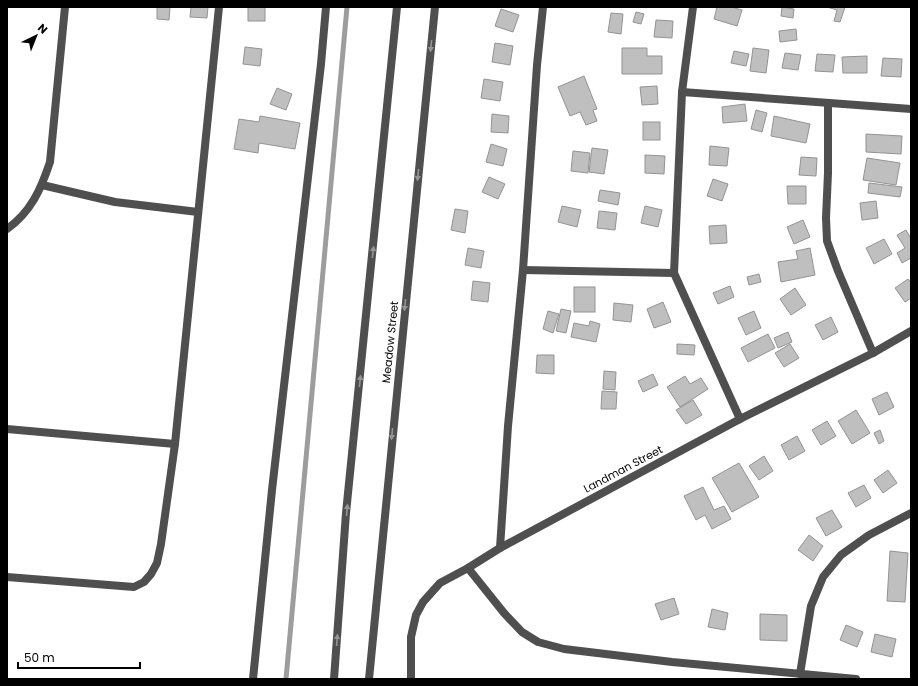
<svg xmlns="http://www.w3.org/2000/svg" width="918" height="686" viewBox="0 0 918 686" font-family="Poppins,sans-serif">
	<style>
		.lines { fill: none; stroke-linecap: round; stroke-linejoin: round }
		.stream { stroke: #9d9d9d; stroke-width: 5 }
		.building { fill: #bfbfbf; stroke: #939393 }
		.minor { stroke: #4f4f4f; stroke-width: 8 }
		.tertiary { stroke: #4f4f4f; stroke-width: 8 }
		.oneway { fill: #959595 }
		.labels { text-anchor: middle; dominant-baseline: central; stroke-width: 3; stroke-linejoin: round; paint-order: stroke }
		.street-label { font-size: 11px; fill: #000; stroke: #fff }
	</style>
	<rect width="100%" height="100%" fill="#fff"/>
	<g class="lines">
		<polyline class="stream" points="286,679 347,7"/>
	</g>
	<g class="building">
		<polygon points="157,7 170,7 169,20 157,19"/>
		<polygon points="191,7 208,7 207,18 190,17"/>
		<rect x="248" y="7" width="17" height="14"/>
		<polygon points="717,7 731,7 742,10 737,26 714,19"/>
		<polygon points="782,7 794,9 793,18 781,16"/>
		<polygon points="827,7 845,7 840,22 834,21 837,10"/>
		<polygon points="501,9 519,15 513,32 495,26"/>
		<polygon points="636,12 644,14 641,24 633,22"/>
		<polygon points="611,13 623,14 621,34 608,32"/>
		<polygon points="656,20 673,21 672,38 654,37"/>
		<polygon points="796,29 797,40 780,42 779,31"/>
		<polygon points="495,43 513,46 510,65 492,62"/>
		<polygon points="245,47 262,49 260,66 243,64"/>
		<polygon points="622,48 647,48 647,56 662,56 662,74 622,74"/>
		<polygon points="753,48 769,50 766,73 750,71"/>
		<polygon points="734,51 749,54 746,66 731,63"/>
		<polygon points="785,53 801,55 798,70 782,68"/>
		<polygon points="817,54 835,55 833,72 815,71"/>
		<polygon points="867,56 867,73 843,73 842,57"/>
		<polygon points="883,58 902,59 901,77 881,76"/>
		<polygon points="584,76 597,109 593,110 597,121 586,125 580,112 570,116 558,87"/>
		<polygon points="484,79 503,82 500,101 481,98"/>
		<polygon points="657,86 658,104 642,105 640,87"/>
		<polygon points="277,88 292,94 286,110 270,104"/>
		<polygon points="745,104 747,121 723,123 722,107"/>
		<polygon points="756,110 767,113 762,132 751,129"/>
		<polygon points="492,114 509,116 508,133 491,132"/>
		<polygon points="260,116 300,123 295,149 259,143 258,153 234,149 239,119 259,122"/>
		<polygon points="774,116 810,124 806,143 771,136"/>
		<rect x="643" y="122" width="17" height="18"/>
		<polygon points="866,134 902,136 901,154 866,152"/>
		<polygon points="491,144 507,149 503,166 486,162"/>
		<polygon points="710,146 729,148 727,166 709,165"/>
		<polygon points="592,148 608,150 604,174 589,172"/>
		<polygon points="573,151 590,153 588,173 571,171"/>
		<polygon points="645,155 665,156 664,174 645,173"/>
		<polygon points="801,157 817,158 816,176 799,175"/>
		<polygon points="867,158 900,163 896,185 863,180"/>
		<polygon points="489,177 505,184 498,199 482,192"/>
		<polygon points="713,179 728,184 722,201 707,196"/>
		<polygon points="869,183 902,187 900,197 868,193"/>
		<polygon points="787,186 806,186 806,204 788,204"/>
		<polygon points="600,190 620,193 618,205 598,201"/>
		<polygon points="876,201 878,218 862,220 860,203"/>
		<polygon points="562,206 581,210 577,227 558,222"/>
		<polygon points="645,206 662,210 658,227 641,223"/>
		<polygon points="455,209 468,211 465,233 451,230"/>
		<polygon points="599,211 617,213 615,230 597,228"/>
		<polygon points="803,220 810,237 794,244 787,227"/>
		<polygon points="726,225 727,243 710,244 709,226"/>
		<polygon points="906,230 911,239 911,258 902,263 897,253 905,248 897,235"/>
		<polygon points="884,239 892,254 874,264 866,248"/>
		<polygon points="468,248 484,251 481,268 465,265"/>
		<polygon points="810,248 815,275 781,282 778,262 798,259 796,251"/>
		<polygon points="759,274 761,282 749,285 747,277"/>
		<polygon points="908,279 911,283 911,298 905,302 895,288"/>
		<polygon points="473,281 490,283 488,302 471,300"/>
		<polygon points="730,286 734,297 718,304 713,293"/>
		<rect x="574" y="287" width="21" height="25"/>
		<polygon points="795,288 806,305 791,315 780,299"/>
		<polygon points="663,302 671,322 654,328 647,309"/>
		<polygon points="614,303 633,305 631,322 613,320"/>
		<polygon points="561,309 571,311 566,333 556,331"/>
		<polygon points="548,311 559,314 553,333 543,329"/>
		<polygon points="754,311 761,328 746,335 738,318"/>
		<polygon points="831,317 838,332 823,340 815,325"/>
		<polygon points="590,321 600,324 596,342 571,337 574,323 589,326"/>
		<polygon points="788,332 792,342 778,348 774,338"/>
		<polygon points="768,334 775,348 748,362 741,348"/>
		<polygon points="677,344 695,345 694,355 677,354"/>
		<polygon points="790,344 799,358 784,367 775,353"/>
		<polygon points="537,355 554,355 554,374 536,373"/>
		<polygon points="604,371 616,372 615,390 603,389"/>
		<polygon points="653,374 658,385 643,392 638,381"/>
		<polygon points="685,376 690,384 701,378 708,389 680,407 667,387"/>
		<polygon points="602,391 617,392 616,409 601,409"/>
		<polygon points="887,392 894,407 879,415 872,399"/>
		<polygon points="693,400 702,415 686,424 676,410"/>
		<polygon points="856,410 870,433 852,444 838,421"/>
		<polygon points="827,421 836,436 821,445 812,430"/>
		<polygon points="880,430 884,441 879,444 874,433"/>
		<polygon points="797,436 805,451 789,460 781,445"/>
		<polygon points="764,456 773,471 759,480 749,466"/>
		<polygon points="739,463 759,497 732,512 712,478"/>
		<polygon points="888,470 897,483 883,493 874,480"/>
		<polygon points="864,485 871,498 856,507 848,493"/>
		<polygon points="703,487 714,510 724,506 731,519 712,529 705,515 696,520 684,496"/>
		<polygon points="832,510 842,527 826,536 816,518"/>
		<polygon points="809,535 823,546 813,561 798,550"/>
		<polygon points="890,551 908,553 905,602 887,601"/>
		<polygon points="674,598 679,614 661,620 655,604"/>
		<polygon points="712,609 728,613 725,630 708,627"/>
		<polygon points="760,614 787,615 787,641 760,640"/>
		<polygon points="846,625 863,632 857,647 840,640"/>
		<polygon points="875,634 896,639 892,657 871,652"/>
	</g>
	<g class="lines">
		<g class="minor">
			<polyline points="693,7 682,92 674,273 740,419"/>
			<polyline points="682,92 911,109"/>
			<polyline points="828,104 828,173 826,218 827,241 838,271 873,353"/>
			<polyline points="42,185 115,202 198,212"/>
			<path d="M7 229C31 212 41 189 50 162L65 7"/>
			<polyline points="523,270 674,273"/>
			<polyline points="7,429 175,444"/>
			<polyline points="500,548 508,426 523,270 537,65 543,7"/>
			<polyline points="468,568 504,613 522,632 538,642 564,649 672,662 856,679"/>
			<polyline points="7,577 134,587 144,582 151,574 157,563 161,544 175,444 219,7"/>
			<polyline points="800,674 811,606 823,577 841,555 869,535 911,513"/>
			<polyline points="253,679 272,490 321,64 326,7"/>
			<polyline points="411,679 411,637 416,615 423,602 440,583 468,568 500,548 740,419 873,353 911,331"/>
		</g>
		<g class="tertiary">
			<polyline points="334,679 346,513 397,7"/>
			<polyline points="369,679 435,7"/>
		</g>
	</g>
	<defs><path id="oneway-solid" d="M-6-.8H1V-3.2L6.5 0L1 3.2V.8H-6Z"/></defs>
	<g class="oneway">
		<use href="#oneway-solid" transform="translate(431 46) rotate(96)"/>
		<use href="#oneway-solid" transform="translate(418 175) rotate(96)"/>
		<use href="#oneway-solid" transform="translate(373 252) rotate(-84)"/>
		<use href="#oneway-solid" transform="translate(405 305) rotate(96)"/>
		<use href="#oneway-solid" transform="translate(360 381) rotate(-84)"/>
		<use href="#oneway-solid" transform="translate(392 434) rotate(96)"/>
		<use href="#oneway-solid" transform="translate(347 510) rotate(-85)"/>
		<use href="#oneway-solid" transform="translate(337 640) rotate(-86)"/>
	</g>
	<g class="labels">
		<g class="street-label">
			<text transform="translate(390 342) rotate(-84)">Meadow Street</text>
			<text transform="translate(623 469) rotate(-28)">Landman Street</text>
		</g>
	</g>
	<rect width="918" height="686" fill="none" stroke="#000000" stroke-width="16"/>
	<g transform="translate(36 36) rotate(43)" stroke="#ffffff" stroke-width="3" paint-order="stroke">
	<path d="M0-3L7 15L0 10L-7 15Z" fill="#000000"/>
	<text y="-6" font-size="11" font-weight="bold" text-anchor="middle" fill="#000000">N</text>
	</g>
	<path d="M18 662v6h122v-6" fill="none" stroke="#000000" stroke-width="2"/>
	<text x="24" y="662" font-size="12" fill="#000000" stroke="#ffffff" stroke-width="3" paint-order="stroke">50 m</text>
</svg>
